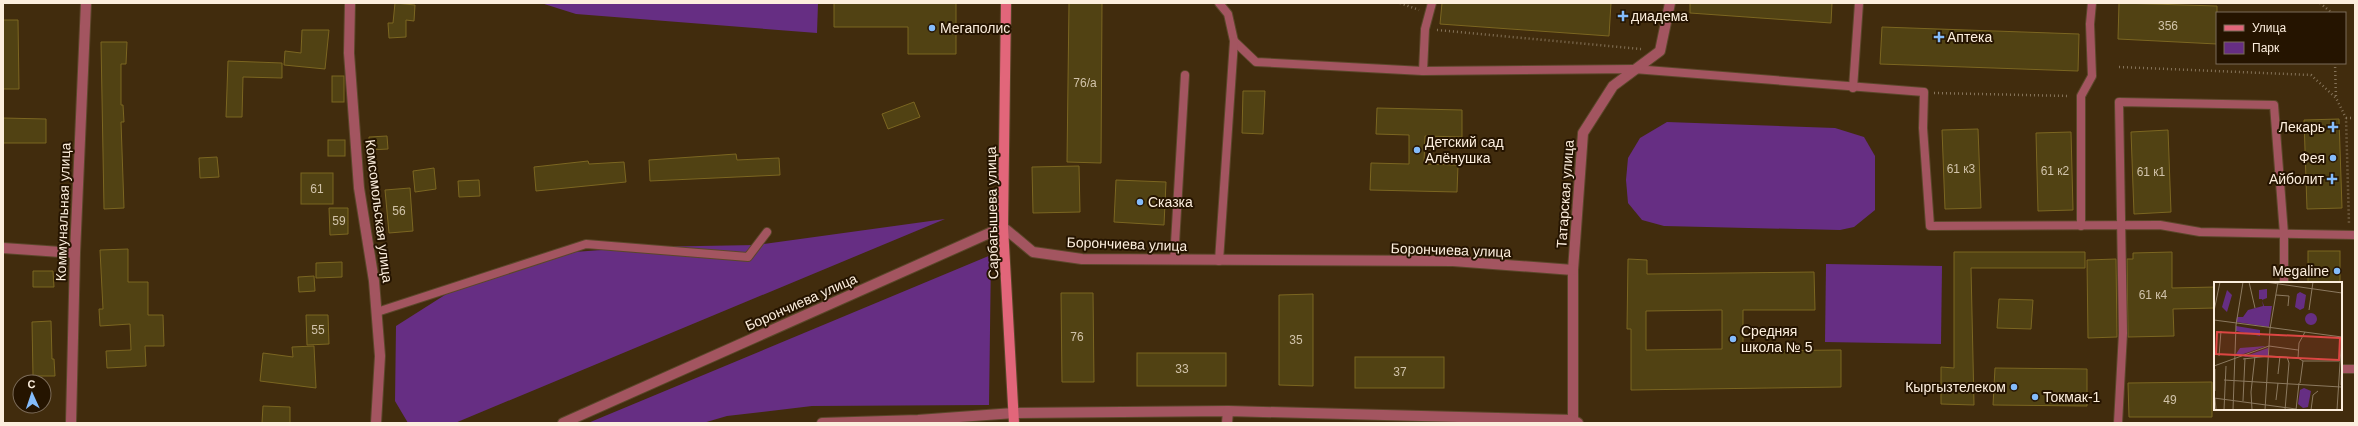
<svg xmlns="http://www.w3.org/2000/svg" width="2358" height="426" viewBox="0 0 2358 426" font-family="Helvetica,sans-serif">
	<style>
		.green { fill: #662e83 }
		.building { fill: #514213; stroke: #7b6621; fill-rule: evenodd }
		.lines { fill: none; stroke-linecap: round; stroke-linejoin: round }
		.lane-casing { stroke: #5b472a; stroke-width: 10 }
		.street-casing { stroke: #5b472a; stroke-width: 12 }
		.secondary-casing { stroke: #5b472a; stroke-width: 12 }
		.path { stroke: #857359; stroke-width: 2.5; stroke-dasharray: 1 3; stroke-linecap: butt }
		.lane { stroke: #a35560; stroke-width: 8 }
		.street { stroke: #a35560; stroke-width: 10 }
		.secondary { stroke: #e2667a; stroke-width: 10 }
		.poi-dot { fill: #84bcfb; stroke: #251400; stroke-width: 1.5 }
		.labels { text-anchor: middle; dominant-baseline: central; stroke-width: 4; stroke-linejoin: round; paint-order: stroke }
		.number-label { font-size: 12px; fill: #d1c3aa }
		.poi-label { font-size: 14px; fill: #fceedd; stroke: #251400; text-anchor: start }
		.street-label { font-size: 14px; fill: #fceedd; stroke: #251400 }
		.inset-road { fill: none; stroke: #8c7a60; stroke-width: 1 }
		.view { fill: #dc4643; fill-opacity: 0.15; stroke: #dc4643; stroke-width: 2 }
		.inset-edge { fill: none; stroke: #fceedd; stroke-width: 2 }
	</style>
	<rect width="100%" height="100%" fill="#412c0d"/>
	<g class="green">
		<polygon points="541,3 818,3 817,33 576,14"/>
		<polygon points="1667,122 1835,128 1864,137 1875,156 1875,210 1854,227 1840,230 1664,226 1642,220 1628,203 1626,180 1628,158 1640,138"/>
		<polygon points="945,219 455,423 408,423 395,401 396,326 459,286 574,252 643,247 756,245"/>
		<polygon points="991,255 989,405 812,406 727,416 703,423 588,423"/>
		<polygon points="1826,264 1942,266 1941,344 1825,342"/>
	</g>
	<g class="building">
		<polygon points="395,3 415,5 414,21 406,20 406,37 389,38 388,23 393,23"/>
		<polygon points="834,3 956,3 956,54 908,54 908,27 834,27"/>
		<polygon points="1069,3 1102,3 1101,163 1067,162"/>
		<polygon points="1442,3 1611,3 1609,36 1440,24"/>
		<polygon points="1690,3 1832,3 1831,23 1690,13"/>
		<polygon points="2119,3 2217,6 2217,44 2118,39"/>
		<polygon points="3,20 18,20 19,89 3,89"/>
		<polygon points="1882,27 2079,34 2078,71 1880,64"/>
		<polygon points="302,30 329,30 325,69 284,65 285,51 301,53"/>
		<polygon points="101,42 127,42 126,64 121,64 121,105 123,105 124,122 121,122 124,208 104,209"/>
		<polygon points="228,61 282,63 282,78 243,77 242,117 226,117"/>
		<rect x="332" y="76" width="12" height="26"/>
		<polygon points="1243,91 1265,91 1263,134 1242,133"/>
		<polygon points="914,102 920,117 888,129 882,114"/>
		<polygon points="1377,108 1462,110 1462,137 1425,136 1424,164 1458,165 1457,192 1370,190 1371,163 1409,164 1409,135 1376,134"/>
		<polygon points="3,118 46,119 46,143 3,143"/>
		<polygon points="2339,119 2342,208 2307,209 2304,120"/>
		<polygon points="1978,129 1981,208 1945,209 1942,130"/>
		<polygon points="2168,130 2171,212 2134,214 2131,132"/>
		<polygon points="2071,132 2073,210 2038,211 2036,133"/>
		<polygon points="387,136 388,149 369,150 369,137"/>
		<rect x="328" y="140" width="17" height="16"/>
		<polygon points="736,154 737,160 779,158 780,175 650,181 649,160"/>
		<polygon points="217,157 219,177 200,178 199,158"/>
		<polygon points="588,161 589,164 624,162 626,182 536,191 534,167"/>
		<polygon points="1079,166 1080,212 1033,213 1032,167"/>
		<polygon points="434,168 436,189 415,192 413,171"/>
		<rect x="301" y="173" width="32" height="31"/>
		<polygon points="479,180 480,196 459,197 458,181"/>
		<polygon points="1116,180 1166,182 1164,225 1114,222"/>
		<polygon points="410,188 413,231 389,233 385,190"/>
		<polygon points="329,208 348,208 348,234 330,235"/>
		<polygon points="128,249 128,282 148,282 148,315 163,315 164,346 145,346 146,366 107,368 106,351 131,350 130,324 100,326 99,309 103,309 100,250"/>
		<rect x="2308" y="251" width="32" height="32"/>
		<polygon points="1954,252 2085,252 2085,268 1971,268 1974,405 1941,404 1941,367 1954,368"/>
		<polygon points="2172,252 2172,288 2215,287 2215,308 2173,309 2174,336 2128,337 2127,259 2133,259 2133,253"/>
		<path d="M1628 259 1647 260V274L1814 272 1815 310H1743V351L1841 350V387L1631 390V329H1627ZM1722 310V349L1646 350V311Z"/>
		<polygon points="2116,259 2117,337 2088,338 2087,260"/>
		<polygon points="342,262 342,277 316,278 316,263"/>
		<polygon points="33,271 53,271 54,287 33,287"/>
		<polygon points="314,276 315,291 299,292 298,277"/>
		<polygon points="1061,293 1093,293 1094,382 1062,382"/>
		<polygon points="1313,294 1313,386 1279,385 1279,295"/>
		<polygon points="1999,299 2033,300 2031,329 1997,328"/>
		<polygon points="306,315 328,315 329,344 307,345"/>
		<polygon points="51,321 52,359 54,359 55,376 33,376 32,322"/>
		<polygon points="314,346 316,388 260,381 263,353 293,357 292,347"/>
		<rect x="1137" y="353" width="89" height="33"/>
		<rect x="1355" y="357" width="89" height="31"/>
		<polygon points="1995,368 2087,369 2087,406 1993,405"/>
		<polygon points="2212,382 2212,417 2129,417 2128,383"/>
		<polygon points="263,406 290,407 290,423 262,423"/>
	</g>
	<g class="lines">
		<g class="lane-casing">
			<g id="lane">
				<polyline points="1219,3 1228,14 1234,41 1256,62 1423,71 1634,69 1924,92 1923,128 1930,226 2160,225 2200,232 2355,235"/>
				<polyline points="1423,71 1425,29 1432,3"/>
				<polyline points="1853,88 1859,3"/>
				<polyline points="2081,226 2081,96 2092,76 2090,24 2092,3"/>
				<polyline points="1174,260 1185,75"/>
				<polyline points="1219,261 1234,41"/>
				<polyline points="377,312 586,244 748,257 767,232"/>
				<polyline points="2341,369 2355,369"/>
				<polyline points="2118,423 2123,333 2119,102 2274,105 2284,234 2284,283"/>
			</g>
		</g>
		<g class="street-casing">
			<g id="street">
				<polyline points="350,3 349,53 359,188 374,281 380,356 376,423"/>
				<polyline points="3,248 75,253"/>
				<polyline points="1573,420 1573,270 1583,133 1613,86 1660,51 1670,3"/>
				<polyline points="71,423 75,253 86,3"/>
				<polyline points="563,423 1003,227 1033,252 1082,259 1453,261 1573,270"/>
				<polyline points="822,423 918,420 1014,413 1228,411 1573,420 1578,423"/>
				<polyline points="1227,423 1228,411"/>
			</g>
		</g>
		<g class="secondary-casing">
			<polyline id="secondary" points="1006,3 1003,227 1014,423"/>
		</g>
		<g class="path">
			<polyline points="1400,3 1419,10"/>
			<polyline points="2320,3 2332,13"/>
			<polyline points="1437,30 1641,49"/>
			<polyline points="2335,63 2336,98"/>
			<polyline points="2119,67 2311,75 2336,98 2346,118 2349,224"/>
			<polyline points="1934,93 2069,96"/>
			<polyline points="2346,118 2355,118"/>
		</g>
		<use href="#lane" class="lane"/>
		<use href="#street" class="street"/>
		<use href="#secondary" class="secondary"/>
	</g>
	<g class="poi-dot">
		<path d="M1621 10h4v4h4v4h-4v4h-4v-4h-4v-4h4z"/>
		<circle cx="932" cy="28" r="4"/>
		<path d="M1937 31h4v4h4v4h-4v4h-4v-4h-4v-4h4z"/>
		<path d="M2331 121h4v4h4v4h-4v4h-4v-4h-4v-4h4z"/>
		<circle cx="1417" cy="150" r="4"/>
		<circle cx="2333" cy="158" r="4"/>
		<path d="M2330 173h4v4h4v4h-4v4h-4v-4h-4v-4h4z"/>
		<circle cx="1140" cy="202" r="4"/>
		<circle cx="2337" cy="271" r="4"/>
		<circle cx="1733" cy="339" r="4"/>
		<circle cx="2014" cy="387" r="4"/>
		<circle cx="2035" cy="397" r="4"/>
	</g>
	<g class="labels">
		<g class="number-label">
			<text x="2168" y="26">356</text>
			<text x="1085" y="83">76/а</text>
			<text x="1961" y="169">61 к3</text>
			<text x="2055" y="171">61 к2</text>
			<text x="2151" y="172">61 к1</text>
			<text x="317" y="189">61</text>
			<text x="399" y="211">56</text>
			<text x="339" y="221">59</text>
			<text x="2153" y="295">61 к4</text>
			<text x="318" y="330">55</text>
			<text x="1077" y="337">76</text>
			<text x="1296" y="340">35</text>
			<text x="1182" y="369">33</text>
			<text x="1400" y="372">37</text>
			<text x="2170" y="400">49</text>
		</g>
		<g class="poi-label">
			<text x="1631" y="16">диадема</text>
			<text x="940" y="28">Мегаполис</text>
			<text x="1947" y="37">Аптека</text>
			<text x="2325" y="127" text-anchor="end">Лекарь</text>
			<text x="1425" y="142">Детский сад<tspan x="1425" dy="16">Алёнушка</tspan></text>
			<text x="2325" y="158" text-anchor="end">Фея</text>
			<text x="2324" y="179" text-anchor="end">Айболит</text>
			<text x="1148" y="202">Сказка</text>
			<text x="2329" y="271" text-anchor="end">Megaline</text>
			<text x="1741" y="331">Средняя<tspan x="1741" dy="16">школа № 5</tspan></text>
			<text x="2006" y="387" text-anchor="end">Кыргызтелеком</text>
			<text x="2043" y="397">Токмак-1</text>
		</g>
		<g class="street-label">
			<text transform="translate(1565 194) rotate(-86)">Татарская улица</text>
			<text transform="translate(379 211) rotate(83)">Комсомольская улица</text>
			<text transform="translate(63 212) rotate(-88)">Коммунальная улица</text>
			<text transform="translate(992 213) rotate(-91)">Сарбагышева улица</text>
			<text transform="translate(1127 244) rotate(2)">Борончиева улица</text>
			<text transform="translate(1451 250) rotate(2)">Борончиева улица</text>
			<text transform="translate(801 302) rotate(-24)">Борончиева улица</text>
		</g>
	</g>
	<g transform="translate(2214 282)">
		<rect width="128" height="128" fill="#412c0d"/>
		<path d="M53 7V16L48 18 50 24H58L55 45 22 40 23 35H29L34 28 49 24 48 17H45V8ZM13 8 18 13 13 30 8 25ZM86 10 92 13 90 26 86 28 81 25 83 12ZM91 37a6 6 0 1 1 12 0a6 6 0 1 1-12 0ZM22 44 46 48V54L22 49ZM52 64 24 74 22 72 26 66ZM54 66V74L29 75ZM90 106 97 109 94 125 89 126 84 122 86 108Z" fill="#662e83"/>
		<path class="inset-road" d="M35 0 41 26M51 0 128 11M62 13 75 14 74 24M95 28 99 0M0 29 6 0M0 38 128 55M5 74 7 49M84 76 85 61 91 50M29 77 55 74 84 76 89 79H125M0 84 55 64 84 68M1 87V109M64 92 66 74M10 98 127 105M86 101 89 79M127 103 128 75M0 116 82 127M1 116 2 128M62 118 64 101M29 119 31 76M10 128 12 84M19 128 22 43 29 0M38 128 37 110 41 74M51 128 56 47 64 0M71 128 75 81 73 75M82 128 85 101M97 128 99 113 104 109M123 128 128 50"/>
		<path class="view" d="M3 50 126 56 125 78 2 72Z"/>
		<rect width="128" height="128" class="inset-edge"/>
	</g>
	<rect width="2358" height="426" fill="none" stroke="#fceedd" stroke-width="8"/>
	<rect x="2216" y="12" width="130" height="52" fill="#251400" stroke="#7b6b58"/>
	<rect x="2224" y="25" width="20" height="6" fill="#e2667a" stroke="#7b6b58"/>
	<text x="2252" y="32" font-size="12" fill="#fceedd">Улица</text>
	<rect x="2224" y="42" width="20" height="12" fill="#662e83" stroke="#7b6b58"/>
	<text x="2252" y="52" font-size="12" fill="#fceedd">Парк</text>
	<g transform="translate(32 394) rotate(357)"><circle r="19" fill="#251400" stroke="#7b6b58"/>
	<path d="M0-3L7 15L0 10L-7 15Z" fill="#84bcfb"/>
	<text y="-6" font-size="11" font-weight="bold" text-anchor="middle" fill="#fceedd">С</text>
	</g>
</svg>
